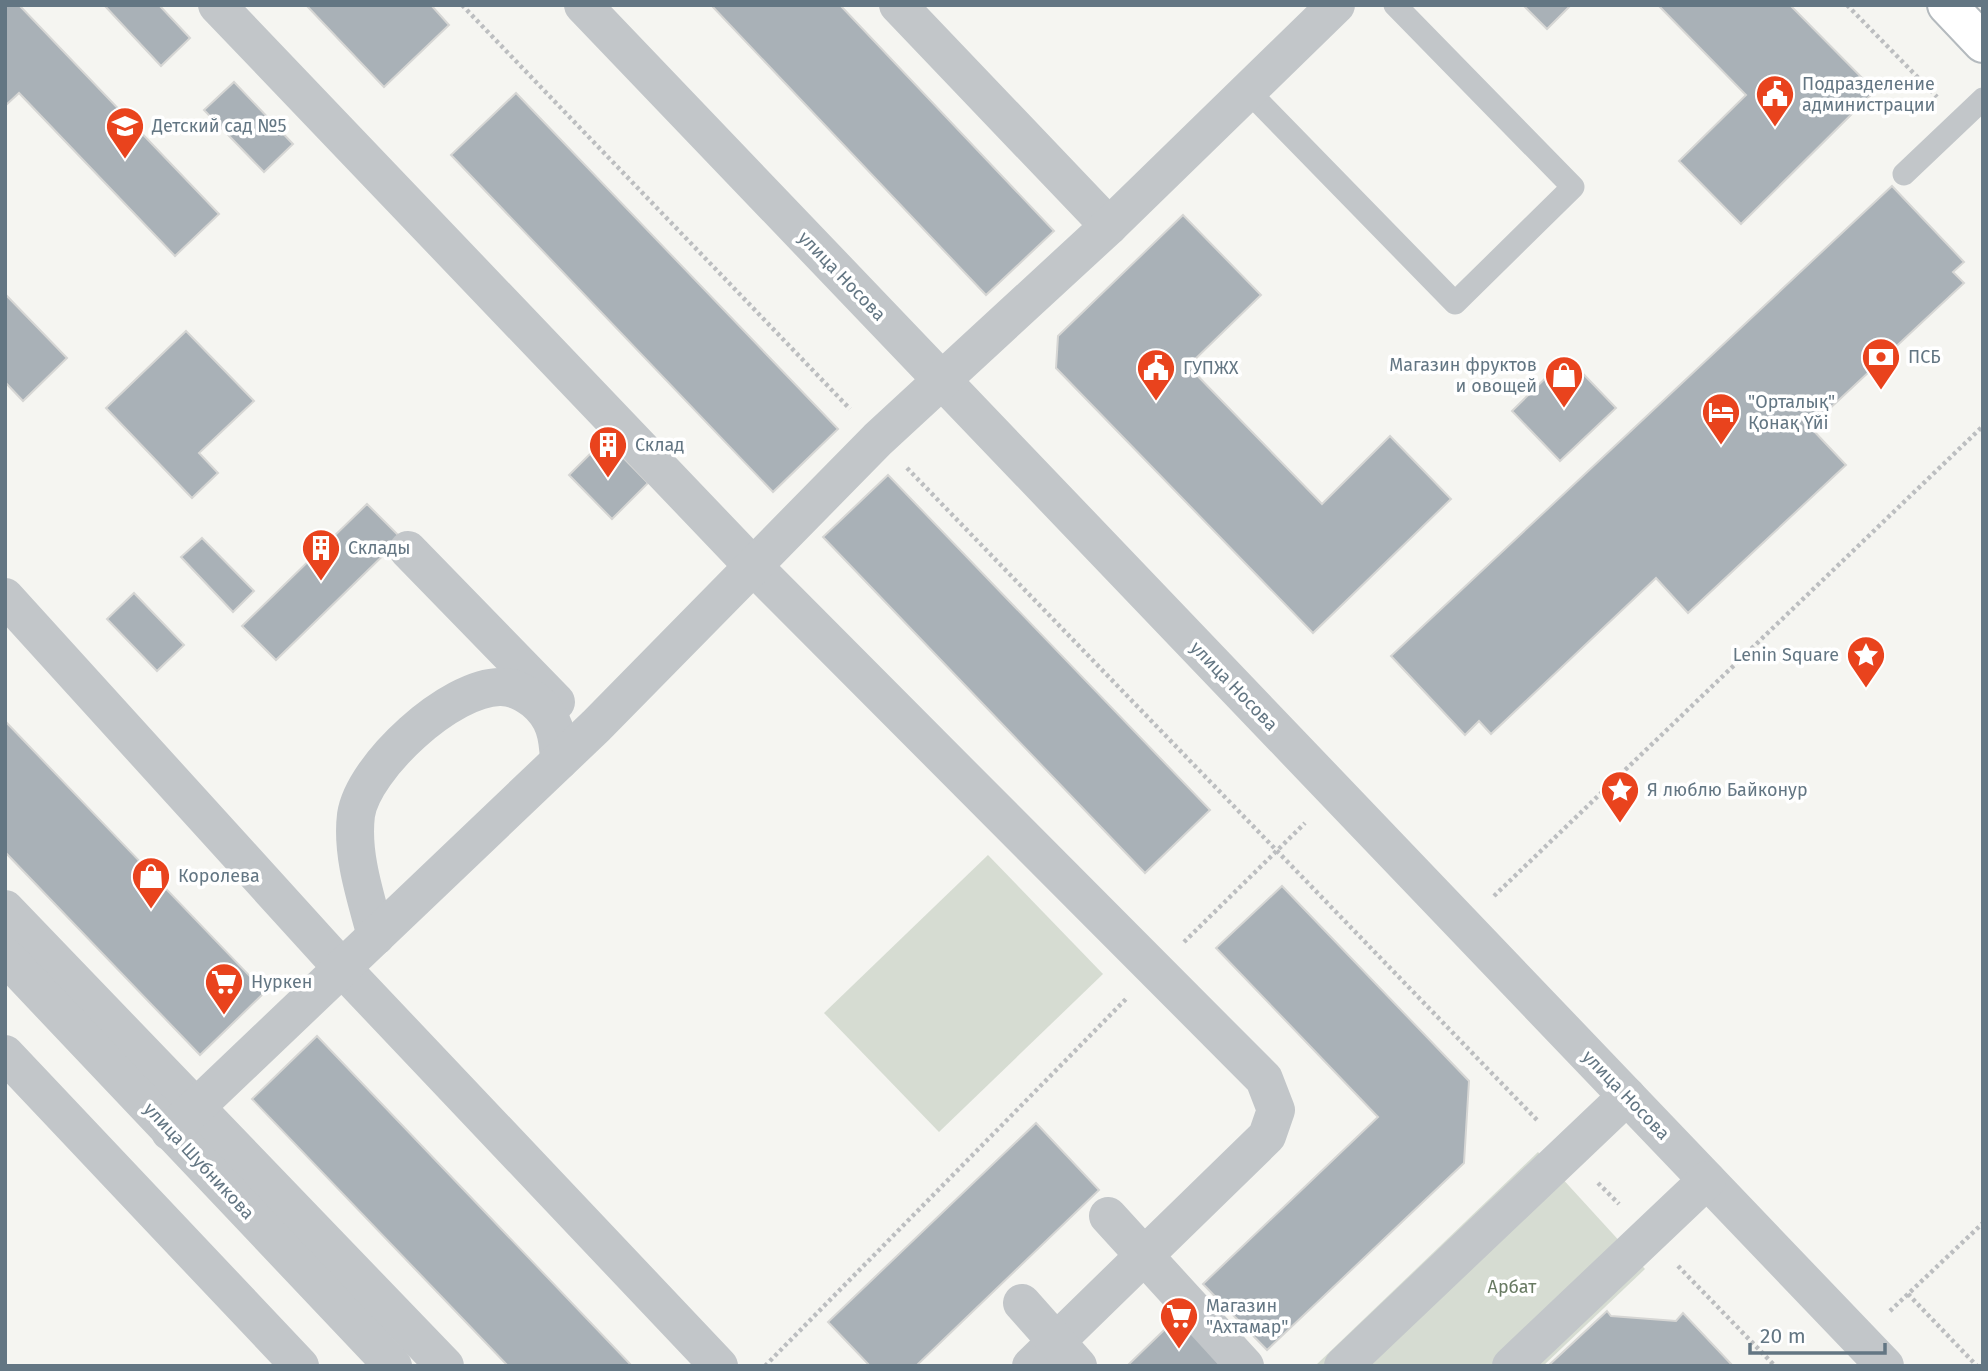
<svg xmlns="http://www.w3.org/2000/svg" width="1988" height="1371" viewBox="0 0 1988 1371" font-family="'Fira Sans',sans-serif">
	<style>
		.green { fill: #d6dcd2 }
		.building { fill: #a9b1b7; stroke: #d6d6d4; stroke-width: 2 }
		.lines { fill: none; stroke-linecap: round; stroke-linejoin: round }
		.secondary-casing { stroke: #b4babe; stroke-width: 42 }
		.path { stroke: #bcbec0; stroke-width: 4.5; stroke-dasharray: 3.5 3.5; stroke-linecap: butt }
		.lane { stroke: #c2c6c9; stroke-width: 23 }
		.street { stroke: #c2c6c9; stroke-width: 38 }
		.secondary { stroke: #fff; stroke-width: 38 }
		.labels { text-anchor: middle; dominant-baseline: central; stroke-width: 7; stroke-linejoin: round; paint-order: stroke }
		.poi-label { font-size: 18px; fill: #637683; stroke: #fff; text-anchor: start }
		.street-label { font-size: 18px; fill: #637683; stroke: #fff }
		.park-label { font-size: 18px; fill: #687a62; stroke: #fff }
	</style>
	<rect width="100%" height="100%" fill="#f5f5f1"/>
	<g class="green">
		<polygon points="988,855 1103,974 939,1132 824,1013"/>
		<polygon points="1538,1152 1645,1269 1543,1366 1315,1366"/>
	</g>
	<g class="building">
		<polygon points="5,5 19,5 219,214 175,256 19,93 5,106"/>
		<polygon points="104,5 159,5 190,38 161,66"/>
		<polygon points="306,5 431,5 449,25 384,87"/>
		<polygon points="711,5 840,5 1054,231 986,295"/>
		<polygon points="1523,5 1571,5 1547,29"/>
		<polygon points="1658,5 1790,5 1875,91 1741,224 1679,161 1746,95"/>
		<polygon points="234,82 293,144 264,172 204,110"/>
		<polygon points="516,93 838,429 773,492 451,155"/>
		<polygon points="1892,186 1964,262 1953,272 1964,283 1810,427 1846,465 1688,613 1656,578 1491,734 1479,721 1465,735 1391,656"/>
		<polygon points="1183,215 1261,295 1188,366 1322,504 1390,436 1451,499 1313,633 1056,368 1058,336"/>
		<polygon points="5,294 67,358 23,401 5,382"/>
		<polygon points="186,331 254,401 199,453 218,473 192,498 106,408"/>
		<polygon points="1567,357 1616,408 1560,461 1512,411"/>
		<polygon points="605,439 648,483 612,519 569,475"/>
		<polygon points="888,475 1210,810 1145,873 823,537"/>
		<polygon points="367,504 401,538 276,660 242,626"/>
		<polygon points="202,538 254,591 233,612 181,557"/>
		<polygon points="134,593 184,645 157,671 107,619"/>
		<polygon points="5,721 265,992 200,1055 5,852"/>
		<polygon points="1282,886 1469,1081 1464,1163 1267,1350 1203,1284 1378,1117 1216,948"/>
		<polygon points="317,1036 632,1366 508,1366 252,1099"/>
		<polygon points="1036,1123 1099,1190 916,1366 870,1366 828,1322"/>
		<polygon points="1607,1311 1611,1316 1676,1321 1683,1313 1733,1366 1548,1366"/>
		<polygon points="1180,1315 1229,1366 1127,1366 1159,1335"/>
	</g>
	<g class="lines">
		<g class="secondary-casing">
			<polyline id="secondary" points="1947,5 1983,43"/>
		</g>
		<g class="path">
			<polyline points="462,5 850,409"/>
			<polyline points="1847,5 1937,97"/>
			<polyline points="907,468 1538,1121"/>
			<polyline points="1494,896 1983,426"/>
			<polyline points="1184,942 1305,823"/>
			<polyline points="1598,1183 1619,1204"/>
			<polyline points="1678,1266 1775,1366"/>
			<polyline points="1908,1294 1977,1366"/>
			<polyline points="1890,1311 1983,1223"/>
			<polyline points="765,1366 1126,999"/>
		</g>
		<g class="lane">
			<polyline points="1248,91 1455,303 1573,187 1395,5"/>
			<polyline points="1904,174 1983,99"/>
		</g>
		<g class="street">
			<polyline points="217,5 753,566 1264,1079 1276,1110 1267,1136 1031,1366"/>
			<polyline points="583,5 1885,1366"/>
			<polyline points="898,5 1109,226"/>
			<polyline points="408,550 556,702"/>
			<polyline points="5,597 342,968 719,1366"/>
			<polyline points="5,909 445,1366"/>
			<path d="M376 936C366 898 351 855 356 815 363 767 451 686 501 687 513 687 525 693 534 700 555 717 558 736 559 761"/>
			<polyline points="5,956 393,1366"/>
			<polyline points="5,1054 300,1366"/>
			<polyline points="170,1132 596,726 878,439 1109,226 1336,5"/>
			<polyline points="1108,1216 1245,1366"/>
			<polyline points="1022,1303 1078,1366"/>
			<polyline points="1343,1366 1627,1096"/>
			<polyline points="1511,1366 1707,1180"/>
		</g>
		<use href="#secondary" class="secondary"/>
	</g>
	<defs>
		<g id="civic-pin" transform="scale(2.0125)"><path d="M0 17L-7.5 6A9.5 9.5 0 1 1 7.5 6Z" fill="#e9431d" stroke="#fff"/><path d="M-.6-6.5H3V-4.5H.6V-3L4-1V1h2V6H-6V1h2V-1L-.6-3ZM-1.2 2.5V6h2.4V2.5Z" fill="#fff"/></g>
		<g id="school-pin" transform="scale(2.0125)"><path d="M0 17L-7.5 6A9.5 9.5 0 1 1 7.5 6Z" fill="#e9431d" stroke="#fff"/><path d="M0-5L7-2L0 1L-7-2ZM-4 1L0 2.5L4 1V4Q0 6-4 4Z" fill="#fff"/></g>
		<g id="bank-pin" transform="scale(2.0125)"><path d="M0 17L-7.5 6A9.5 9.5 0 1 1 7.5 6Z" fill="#e9431d" stroke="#fff"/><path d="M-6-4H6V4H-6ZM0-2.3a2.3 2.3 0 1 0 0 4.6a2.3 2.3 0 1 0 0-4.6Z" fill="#fff"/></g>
		<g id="shop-pin" transform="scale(2.0125)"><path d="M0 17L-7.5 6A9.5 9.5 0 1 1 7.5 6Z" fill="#e9431d" stroke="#fff"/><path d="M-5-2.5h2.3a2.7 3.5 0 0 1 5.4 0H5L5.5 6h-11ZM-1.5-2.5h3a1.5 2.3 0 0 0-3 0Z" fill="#fff"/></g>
		<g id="hotel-pin" transform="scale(2.0125)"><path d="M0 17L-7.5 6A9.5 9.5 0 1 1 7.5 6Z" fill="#e9431d" stroke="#fff"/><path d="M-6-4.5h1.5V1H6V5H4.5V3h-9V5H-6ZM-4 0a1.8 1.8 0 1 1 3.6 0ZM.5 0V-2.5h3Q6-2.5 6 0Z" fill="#fff"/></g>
		<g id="building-pin" transform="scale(2.0125)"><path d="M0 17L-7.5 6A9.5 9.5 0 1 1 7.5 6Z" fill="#e9431d" stroke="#fff"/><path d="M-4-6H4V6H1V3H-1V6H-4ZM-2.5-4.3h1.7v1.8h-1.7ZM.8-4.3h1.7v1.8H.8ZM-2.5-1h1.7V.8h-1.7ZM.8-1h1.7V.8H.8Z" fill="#fff"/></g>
		<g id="sight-pin" transform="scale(2.0125)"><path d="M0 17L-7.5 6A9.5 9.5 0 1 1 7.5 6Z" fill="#e9431d" stroke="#fff"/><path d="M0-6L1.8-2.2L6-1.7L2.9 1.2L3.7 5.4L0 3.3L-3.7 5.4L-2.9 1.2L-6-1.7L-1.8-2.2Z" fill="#fff"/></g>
		<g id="supermarket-pin" transform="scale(2.0125)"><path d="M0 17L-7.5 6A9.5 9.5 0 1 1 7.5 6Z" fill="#e9431d" stroke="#fff"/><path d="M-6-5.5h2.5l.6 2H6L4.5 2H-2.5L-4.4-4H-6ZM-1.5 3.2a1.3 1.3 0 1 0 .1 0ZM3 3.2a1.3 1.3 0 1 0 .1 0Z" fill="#fff"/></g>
	</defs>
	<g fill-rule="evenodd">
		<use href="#civic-pin" x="1775" y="94"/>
		<use href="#school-pin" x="125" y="126"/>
		<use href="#bank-pin" x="1881" y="357"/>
		<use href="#civic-pin" x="1156" y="368"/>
		<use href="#shop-pin" x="1564" y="375"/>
		<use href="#hotel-pin" x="1721" y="412"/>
		<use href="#building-pin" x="608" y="445"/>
		<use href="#building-pin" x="321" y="548"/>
		<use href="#sight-pin" x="1866" y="655"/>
		<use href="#sight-pin" x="1620" y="790"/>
		<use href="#shop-pin" x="151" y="876"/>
		<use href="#supermarket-pin" x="224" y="982"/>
		<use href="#supermarket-pin" x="1179" y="1316"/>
	</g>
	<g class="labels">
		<g class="poi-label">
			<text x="1802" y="84">Подразделение<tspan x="1802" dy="21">администрации</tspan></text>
			<text x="152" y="126">Детский сад №5</text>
			<text x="1908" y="357">ПСБ</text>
			<text x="1537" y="365" text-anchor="end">Магазин фруктов<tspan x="1537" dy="21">и овощей</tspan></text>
			<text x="1183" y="368">ГУПЖХ</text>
			<text x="1748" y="402">"Орталық"<tspan x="1748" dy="21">Қонақ Үйі</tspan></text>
			<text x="635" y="445">Склад</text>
			<text x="348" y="548">Склады</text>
			<text x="1839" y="655" text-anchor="end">Lenin Square</text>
			<text x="1647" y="790">Я люблю Байконур</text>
			<text x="178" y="876">Королева</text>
			<text x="251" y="982">Нуркен</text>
			<text x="1206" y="1306">Магазин<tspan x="1206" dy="21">"Ахтамар"</tspan></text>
		</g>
		<g class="street-label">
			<text transform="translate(842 276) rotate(46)">улица Носова</text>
			<text transform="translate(1234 686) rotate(46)">улица Носова</text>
			<text transform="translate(1626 1095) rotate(46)">улица Носова</text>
			<text transform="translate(199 1161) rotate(47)">улица Шубникова</text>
		</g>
		<g class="park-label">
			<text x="1512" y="1287">Арбат</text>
		</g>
	</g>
	<rect width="1988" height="1371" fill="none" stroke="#637683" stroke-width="14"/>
	<path d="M1750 1343v10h135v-10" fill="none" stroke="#637683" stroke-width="3.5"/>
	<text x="1760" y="1343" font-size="21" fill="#637683" stroke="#ffffff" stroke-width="5" paint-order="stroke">20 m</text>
</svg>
